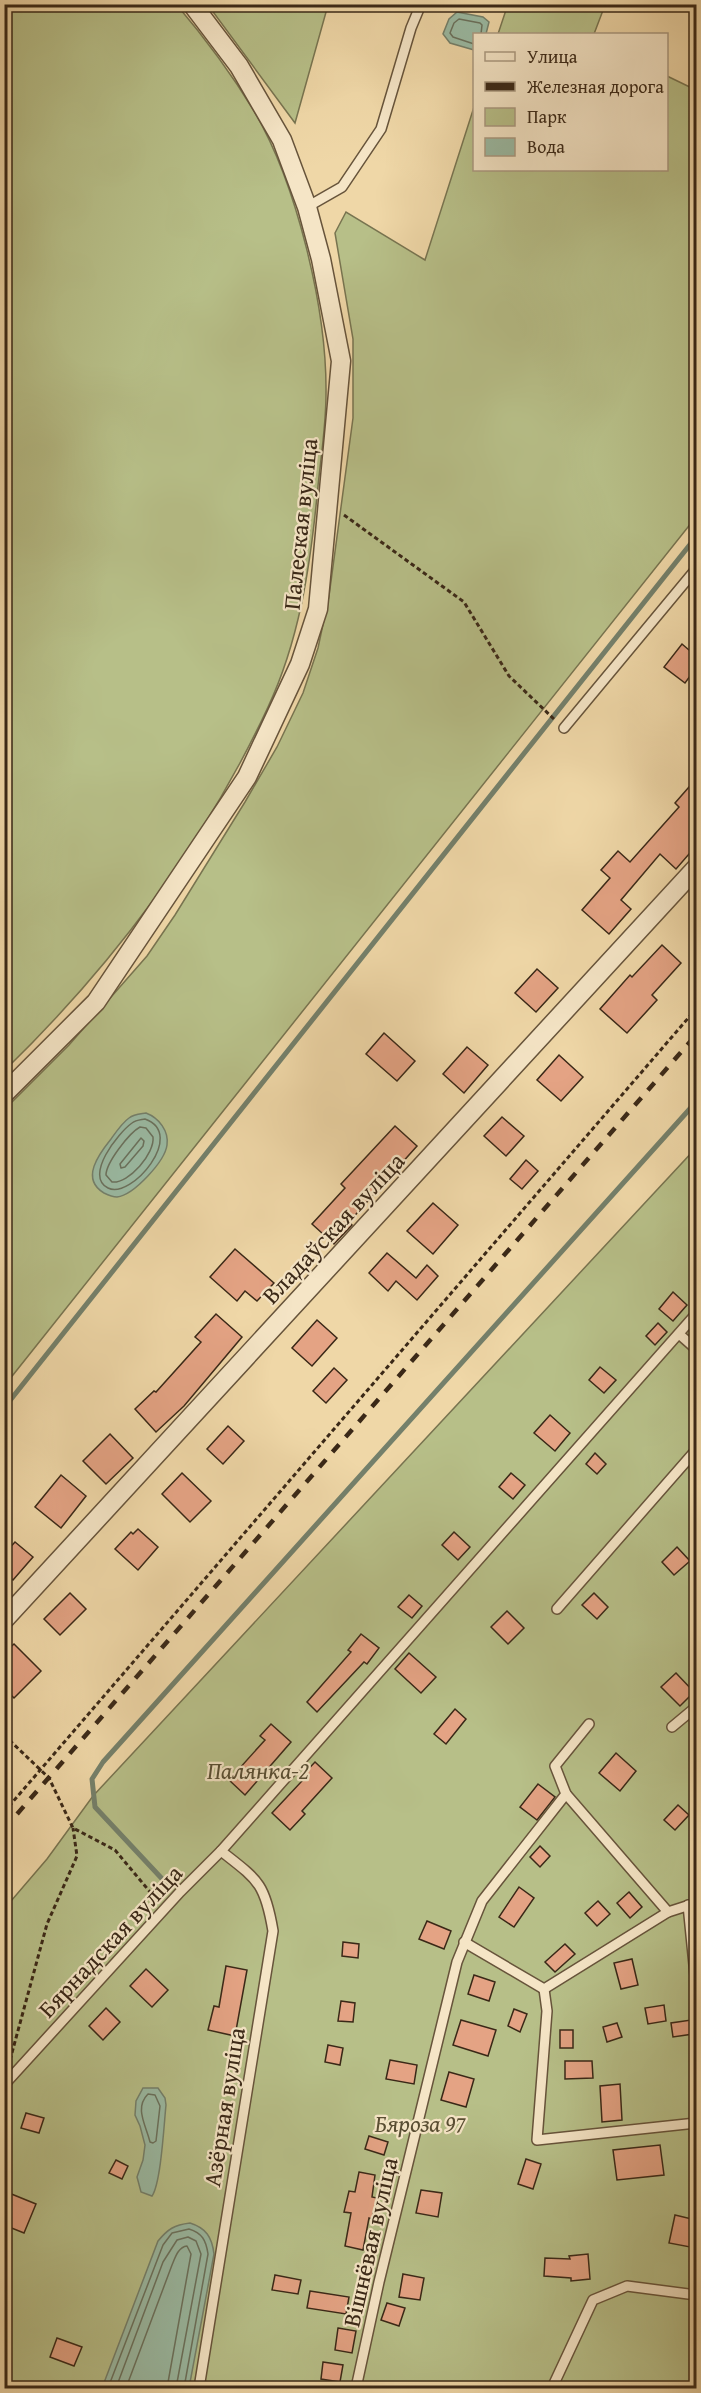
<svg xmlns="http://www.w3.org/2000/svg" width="701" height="2393" viewBox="0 0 701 2393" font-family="'Gentium Book Plus',serif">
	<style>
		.green { fill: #b7bf88; stroke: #787450; stroke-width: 1.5 }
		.water { fill: #9abaa3; stroke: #74806b; stroke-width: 1.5 }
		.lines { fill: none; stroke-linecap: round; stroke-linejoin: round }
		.shore { stroke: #6a715d; stroke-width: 1.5 }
		.stream { stroke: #74806b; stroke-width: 5 }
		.building { fill: #e4a384; stroke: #3a2817; stroke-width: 1.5 }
		.lane-casing { stroke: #67543b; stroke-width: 12 }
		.street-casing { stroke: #67543b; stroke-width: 21 }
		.path { stroke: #3a2817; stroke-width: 3; stroke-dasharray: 4.5 3; stroke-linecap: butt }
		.lane { stroke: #f5e5c6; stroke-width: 9 }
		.street { stroke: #f5e5c6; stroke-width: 18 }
		.rail { stroke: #3a2817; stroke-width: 4.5; stroke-dasharray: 10 10; stroke-linecap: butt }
		.labels { text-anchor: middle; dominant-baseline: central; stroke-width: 4.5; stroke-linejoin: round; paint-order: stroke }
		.street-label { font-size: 24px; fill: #3a2817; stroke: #f5e5c6 }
		.park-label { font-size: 24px; font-style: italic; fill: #594e33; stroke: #f5e5c6 }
	</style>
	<rect width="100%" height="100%" fill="#efd7a7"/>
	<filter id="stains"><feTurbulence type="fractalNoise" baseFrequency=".00333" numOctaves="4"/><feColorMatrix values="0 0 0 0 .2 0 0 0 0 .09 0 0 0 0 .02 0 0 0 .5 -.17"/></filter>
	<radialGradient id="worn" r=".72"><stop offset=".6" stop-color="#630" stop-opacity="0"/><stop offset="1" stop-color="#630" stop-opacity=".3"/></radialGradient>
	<g class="green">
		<path d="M176 4C205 38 231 73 254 111 297 184 327 310 326 394 326 428 320 463 317 496 310 568 299 641 268 707 205 843 112 966 5 1070L4 5Z"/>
		<polygon points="208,5 328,5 295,123"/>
		<polygon points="505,5 605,5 594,34 498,34 507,7"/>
		<polygon points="667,76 696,90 696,517 5,1385 5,1109 69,1045 147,956 175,915 245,802 277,747 303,693 318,648 329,596 353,418 353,339 335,233 346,212 425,260 474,107 474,170 666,170"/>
		<polygon points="696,1148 696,2388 5,2388 5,1908 47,1859 93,1796"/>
	</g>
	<g class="water">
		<polygon points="457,12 483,17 489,22 486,34 474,34 474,50 450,43 443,34 449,19"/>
		<path d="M146 1113C159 1118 169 1131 167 1145 165 1161 134 1195 117 1197 113 1197 108 1195 104 1193 80 1179 99 1154 111 1139 116 1132 122 1123 129 1118 134 1114 140 1114 146 1113Z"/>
		<path d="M143 2088H158L165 2098 166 2105C164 2124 161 2183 152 2196L141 2192 137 2177 143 2160 145 2145 140 2126 135 2115 136 2101Z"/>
		<path d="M190 2223C206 2228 212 2237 214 2254L189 2388H102L158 2241C168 2229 174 2225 190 2223Z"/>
	</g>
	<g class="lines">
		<g class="shore">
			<polyline points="474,44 453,37 450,33 454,23 459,19 480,23 482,25 481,34"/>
			<path d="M145 1119C187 1134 131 1200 108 1188 84 1176 118 1133 132 1123 136 1120 140 1120 145 1119Z"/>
			<path d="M140 1127 146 1128 153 1137C155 1153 129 1184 112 1182L106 1175C106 1163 129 1133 140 1127Z"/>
			<polygon points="141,1138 144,1141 143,1146 125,1167 121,1168 120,1164"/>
			<path d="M148 2094 155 2095 160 2106 156 2141 153 2143 150 2142C146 2125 134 2108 148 2094Z"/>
			<path d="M108 2388 163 2245 172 2233 189 2229C202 2233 206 2240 208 2254L184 2388"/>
			<polyline points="116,2388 163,2262 177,2240 188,2237 196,2241 201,2254 176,2388"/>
			<path d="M126 2388 172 2265C175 2258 178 2247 187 2246L191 2254 167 2388"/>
		</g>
		<g class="stream">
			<polyline points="4,1408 696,537"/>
			<polyline points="166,1883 95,1807 92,1779 103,1762 696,1102"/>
		</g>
	</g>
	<g class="building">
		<polygon points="682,644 696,656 696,668 685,683 664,667"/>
		<polygon points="696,779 696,846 676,869 660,854 621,900 631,909 609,934 582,910 610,878 601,870 618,851 630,862 679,807 675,803"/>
		<polygon points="662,945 681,963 652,995 657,1000 627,1033 600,1009 630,975 632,977"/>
		<polygon points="537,969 558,988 536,1012 515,993"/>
		<polygon points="384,1033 415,1061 397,1081 366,1054"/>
		<polygon points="467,1047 488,1065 464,1093 443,1074"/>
		<polygon points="559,1055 583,1077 561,1101 537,1080"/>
		<polygon points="502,1117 524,1136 506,1156 484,1136"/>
		<polygon points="395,1126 417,1146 349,1222 352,1225 334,1244 312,1224 345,1188 341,1184"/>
		<polygon points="526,1160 538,1171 522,1189 510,1179"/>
		<polygon points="433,1203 458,1225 433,1254 407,1231"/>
		<polygon points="235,1249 274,1283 257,1301 245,1291 237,1301 210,1277"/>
		<polygon points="387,1253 416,1278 427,1265 438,1276 417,1300 396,1281 388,1291 369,1273"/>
		<polygon points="673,1292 687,1305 673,1321 659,1309"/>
		<polygon points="216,1314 242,1337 184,1406 156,1432 135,1409 154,1391 156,1392 201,1342 195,1337"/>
		<polygon points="317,1320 337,1338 312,1366 292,1348"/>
		<polygon points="658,1323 667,1332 655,1345 646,1336"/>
		<polygon points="600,1367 616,1380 604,1393 589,1380"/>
		<polygon points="334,1368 347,1380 326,1403 313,1391"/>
		<polygon points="550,1415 570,1433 555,1451 534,1433"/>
		<polygon points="228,1426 244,1441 223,1464 207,1449"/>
		<polygon points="110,1434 133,1458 106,1484 83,1461"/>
		<polygon points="595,1453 606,1464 597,1474 586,1464"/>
		<polygon points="182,1473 211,1501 190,1522 162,1494"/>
		<polygon points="511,1473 525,1485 513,1499 499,1487"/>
		<polygon points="61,1475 86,1496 61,1528 35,1507"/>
		<polygon points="138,1529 158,1547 138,1570 115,1549 131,1532 133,1534"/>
		<polygon points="454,1532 470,1547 458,1560 442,1545"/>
		<polygon points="15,1542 33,1557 13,1580 4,1573 4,1554"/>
		<polygon points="677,1547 690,1561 674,1575 662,1562"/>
		<polygon points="70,1593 86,1609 60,1635 44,1619"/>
		<polygon points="594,1593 608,1607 597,1619 582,1605"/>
		<polygon points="409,1595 422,1606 412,1618 398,1607"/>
		<polygon points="507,1611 524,1628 508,1644 491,1627"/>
		<polygon points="361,1634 379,1648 367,1664 364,1662 317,1712 307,1702 351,1652 348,1650"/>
		<polygon points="14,1644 41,1671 14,1698 4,1688 4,1653"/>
		<polygon points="409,1653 436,1677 421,1693 395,1669"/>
		<polygon points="676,1673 694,1692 680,1706 661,1687"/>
		<polygon points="455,1709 466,1719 446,1744 434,1734"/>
		<polygon points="271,1724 291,1742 245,1795 229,1780 265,1740 260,1736"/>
		<polygon points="616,1753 636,1771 620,1791 599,1773"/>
		<polygon points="315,1762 332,1778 302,1811 305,1814 290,1830 272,1813 302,1781 299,1779"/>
		<polygon points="538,1784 555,1797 537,1820 520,1807"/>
		<polygon points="678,1805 689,1815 675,1830 664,1820"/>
		<polygon points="540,1846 550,1856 540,1867 530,1857"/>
		<polygon points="519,1887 534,1898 514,1927 499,1917"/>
		<polygon points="629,1892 642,1907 630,1918 617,1903"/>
		<polygon points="598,1901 610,1914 597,1926 585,1913"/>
		<polygon points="427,1921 451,1931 444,1949 419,1939"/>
		<polygon points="343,1942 359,1944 358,1958 342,1956"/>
		<polygon points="565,1944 575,1954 555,1972 545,1962"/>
		<polygon points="632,1959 638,1985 621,1989 614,1963"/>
		<polygon points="226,1966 247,1970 235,2036 208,2030 214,2006 219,2007"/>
		<polygon points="146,1969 168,1990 152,2007 130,1986"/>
		<polygon points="474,1975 495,1982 489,2001 468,1994"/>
		<polygon points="341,2001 355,2003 353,2022 338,2021"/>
		<polygon points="664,2005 666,2021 648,2024 645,2008"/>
		<polygon points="106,2008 120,2022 103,2040 89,2026"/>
		<polygon points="514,2009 527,2014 520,2032 508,2026"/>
		<polygon points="461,2020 496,2030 488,2056 453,2045"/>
		<polygon points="691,2020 693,2034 673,2037 671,2023"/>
		<polygon points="617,2023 622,2037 607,2042 603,2027"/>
		<rect x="560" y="2030" width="13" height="18"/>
		<polygon points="328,2045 343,2048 340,2065 325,2062"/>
		<polygon points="390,2060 417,2065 414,2084 386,2079"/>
		<polygon points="565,2061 592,2061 593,2078 565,2079"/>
		<polygon points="449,2072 474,2079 466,2107 441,2100"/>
		<polygon points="620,2084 622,2120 602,2122 600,2086"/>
		<polygon points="26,2113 44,2118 39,2133 21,2128"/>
		<polygon points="369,2136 388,2142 384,2155 365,2149"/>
		<polygon points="660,2145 664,2175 617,2180 613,2150"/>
		<polygon points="526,2159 541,2164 533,2189 518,2184"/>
		<polygon points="116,2160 128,2166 122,2179 109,2173"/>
		<polygon points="359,2172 375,2175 372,2197 377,2198 372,2219 369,2218 363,2250 345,2246 351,2213 344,2212 349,2191 355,2192"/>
		<polygon points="421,2190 442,2193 438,2217 416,2213"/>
		<polygon points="9,2193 36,2204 24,2233 4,2225 4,2204"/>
		<polygon points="675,2215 696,2220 690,2247 669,2243"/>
		<polygon points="588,2254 590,2279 571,2281 571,2278 544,2276 545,2258 570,2259 569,2256"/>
		<polygon points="403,2274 424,2278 420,2300 399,2297"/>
		<polygon points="275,2275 301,2280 298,2294 272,2290"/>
		<polygon points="310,2291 349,2297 346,2314 307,2308"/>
		<polygon points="387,2303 405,2308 399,2326 381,2320"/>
		<polygon points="338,2328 356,2331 352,2353 335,2350"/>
		<polygon points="57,2338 82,2347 74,2366 50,2357"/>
		<polygon points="323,2362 343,2365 340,2382 321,2379"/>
	</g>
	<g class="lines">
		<g class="lane-casing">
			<g id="lane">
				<polyline points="307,207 342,187 381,129 411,28 421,4"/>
				<polyline points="564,728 696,569"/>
				<polyline points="679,1334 696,1349"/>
				<polyline points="557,1609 696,1450"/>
				<polyline points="672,1727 696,1707"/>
				<polyline points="566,1794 668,1912"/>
				<polyline points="688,1905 696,1985"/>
				<polyline points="464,1942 544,1989 668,1912 696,1903"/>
				<polyline points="544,1989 547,2011 537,2140 696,2123"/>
				<polyline points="4,2085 180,1892 221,1851 696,1314"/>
				<path d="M199 2388 273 1931C265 1883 258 1880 221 1851"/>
				<polyline points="356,2388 379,2282 457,1962 482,1901 566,1794 555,1766 589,1724"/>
				<polyline points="552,2388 593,2300 627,2286 696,2295"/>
			</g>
		</g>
		<g class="street-casing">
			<g id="street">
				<polyline points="4,1094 96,1002 247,777 300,664 318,609 341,361 321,259 307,207 282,140 239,66 192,4"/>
				<polyline points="4,1620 696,868"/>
			</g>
		</g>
		<g class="path">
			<polyline points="344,515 464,602 509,676 556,721"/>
			<polyline points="4,1735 49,1778 73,1828 115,1850 156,1899"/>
			<polyline points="4,1812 696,1009"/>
			<polyline points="10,2060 47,1924 77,1856 73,1828"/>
		</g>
		<use href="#lane" class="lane"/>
		<use href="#street" class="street"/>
		<polyline class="rail" points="4,1829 696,1035"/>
	</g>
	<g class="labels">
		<g class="street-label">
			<text transform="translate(300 524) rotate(-84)">Палеская вуліца</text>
			<text transform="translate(333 1228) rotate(-47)">Владаўская вуліца</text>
			<text transform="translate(110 1941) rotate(-47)">Бярнадская вуліца</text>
			<text transform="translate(224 2107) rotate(-81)">Азёрная вуліца</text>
			<text transform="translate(370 2242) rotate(-77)">Вішнёвая вуліца</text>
		</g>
		<g class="park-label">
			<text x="258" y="1770">Палянка-2</text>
			<text x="420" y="2123">Бяроза 97</text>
		</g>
	</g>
	<rect width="701" height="2393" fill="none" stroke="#efd7a7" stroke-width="24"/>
	<rect x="6" y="6" width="689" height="2381" fill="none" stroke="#3a2817" stroke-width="3"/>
	<rect x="12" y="12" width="677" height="2369" fill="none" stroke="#3a2817" stroke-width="1.5"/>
	<rect x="473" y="33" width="195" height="138" fill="#f5e5c6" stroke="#aa9980" stroke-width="1.5"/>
	<rect x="485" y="52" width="30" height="9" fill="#f5e5c6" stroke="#aa9980" stroke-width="1.5"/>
	<text x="527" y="63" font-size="18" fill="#3a2817">Улица</text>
	<rect x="485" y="82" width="30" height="9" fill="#3a2817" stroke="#aa9980" stroke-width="1.5"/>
	<text x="527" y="93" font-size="18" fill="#3a2817">Железная дорога</text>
	<rect x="485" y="108" width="30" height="18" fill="#b7bf88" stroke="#aa9980" stroke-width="1.5"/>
	<text x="527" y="123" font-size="18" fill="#3a2817">Парк</text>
	<rect x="485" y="138" width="30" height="18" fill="#9abaa3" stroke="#aa9980" stroke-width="1.5"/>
	<text x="527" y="153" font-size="18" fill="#3a2817">Вода</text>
	<rect width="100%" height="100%" filter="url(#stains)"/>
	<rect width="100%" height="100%" fill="url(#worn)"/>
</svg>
